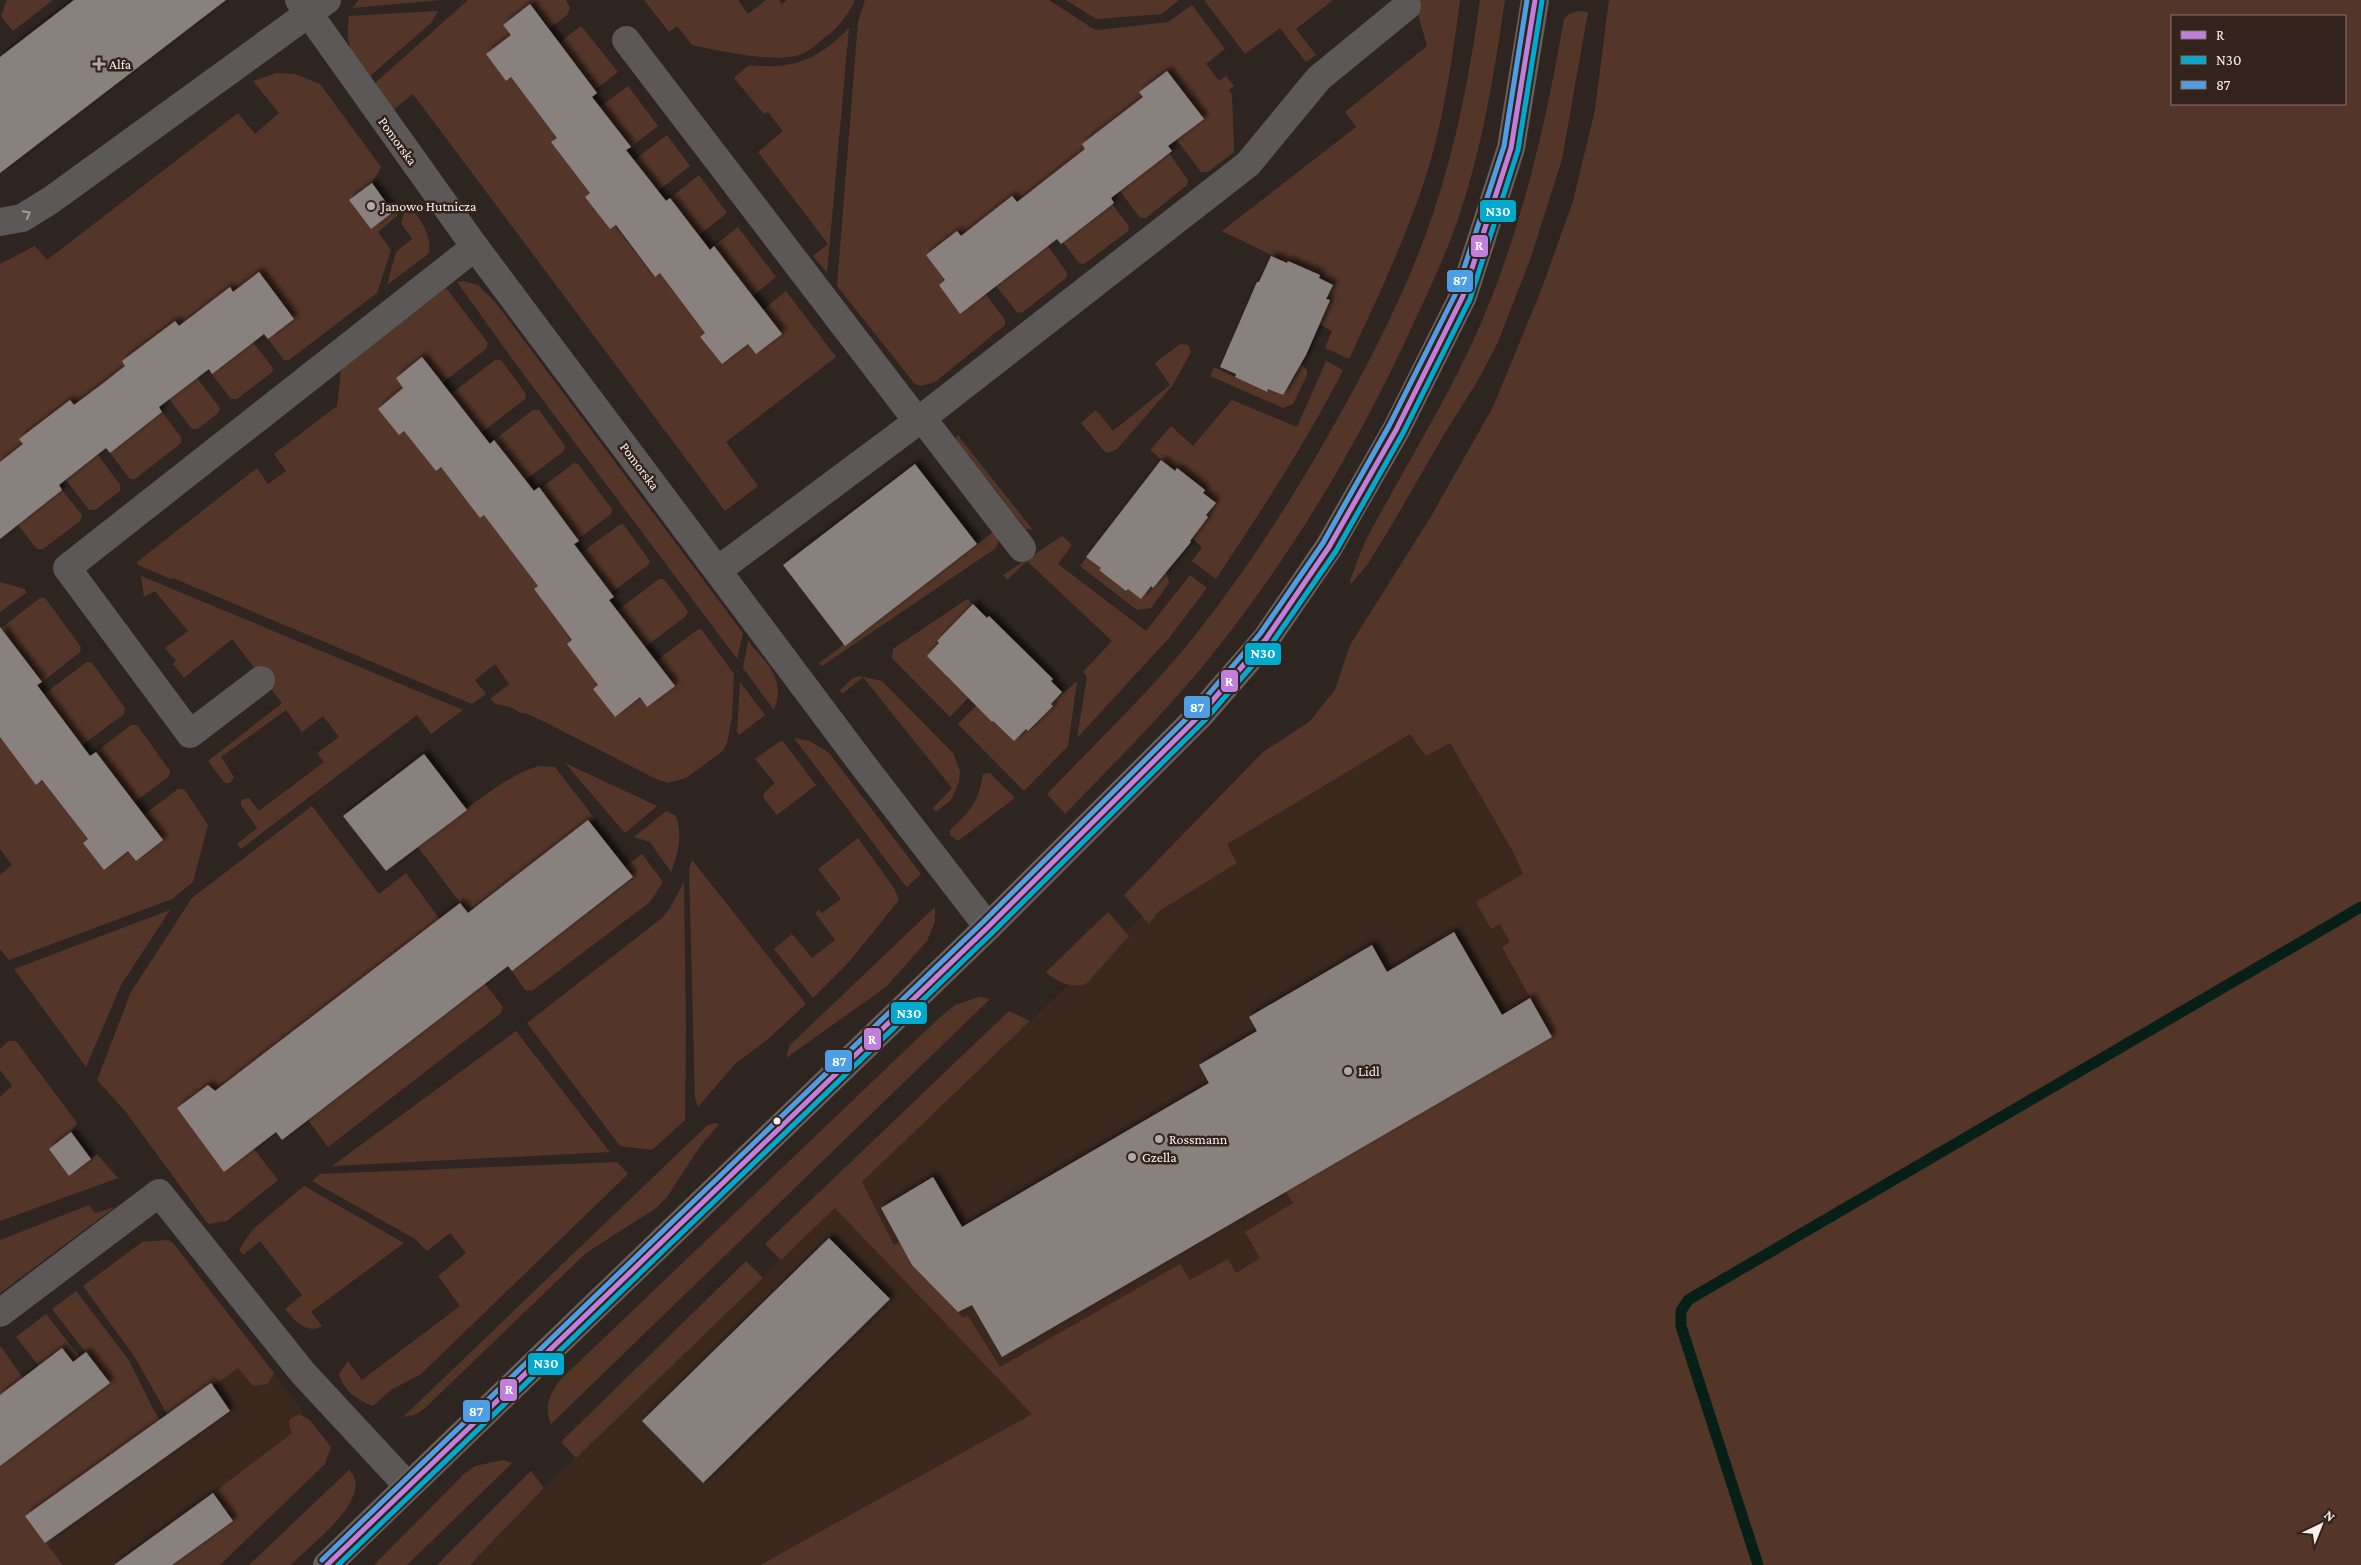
<svg xmlns="http://www.w3.org/2000/svg" width="2361" height="1565" viewBox="0 0 2361 1565" font-family="'Crimson Pro',serif">
	<style>
		.built { fill: #3a271e }
		.green { fill: #543628; fill-rule: evenodd }
		.lines { fill: none; stroke-linecap: round; stroke-linejoin: round }
		.stream { stroke: #061f17; stroke-width: 11 }
		.building { fill: #89817e; filter: url(#shadow) }
		.minor { stroke: #5b5857; stroke-width: 28 }
		.major { stroke: #65605e; stroke-width: 28 }
		.bus-1-casing { stroke: #33231c; stroke-width: 9 }
		.bus-2-casing { stroke: #33231c; stroke-width: 9 }
		.bus-3-casing { stroke: #33231c; stroke-width: 9 }
		.bus-1 { stroke: #c07fdc; stroke-width: 5 }
		.bus-2 { stroke: #00a9ce; stroke-width: 5 }
		.bus-3 { stroke: #4d9ee5; stroke-width: 5 }
		.oneway { stroke: #a39c99 }
		.poi-dot { fill: #b3a8a4; stroke: #33231c; stroke-width: 2 }
		.bus-dot { fill: #faefea; stroke: #33231c; stroke-width: 2 }
		.labels { text-anchor: middle; dominant-baseline: central; stroke-width: 5; stroke-linejoin: round; paint-order: stroke }
		.poi-label { font-size: 14px; fill: #faefea; stroke: #33231c; text-anchor: start }
		.street-label { font-size: 14px; fill: #faefea; stroke: #33231c }
		.line-badge { stroke: #33231c; stroke-width: 2 }
		.badge-label { font-size: 14px; text-anchor: middle; font-weight: bold; fill: #fff }
	</style>
	<defs>
		<filter id="shadow"><feDropShadow dx="4.5" dy="-4.5" stdDeviation="2.5" flood-color="#0009"/></filter>
	</defs>
	<rect width="100%" height="100%" fill="#2e2521"/>
	<g class="built">
		<polygon points="1404,642 1459,733 1585,1012 1596,1101 760,1565 470,1565 558,1474 1098,956 1325,752"/>
		<polygon points="238,1368 272,1377 274,1373 306,1416 299,1414 293,1432 214,1493 233,1521 172,1565 63,1565 25,1516 211,1383 213,1386"/>
	</g>
	<g class="green">
		<polygon points="7,0 53,0 13,31 1,16"/>
		<polygon points="359,0 441,0 352,8"/>
		<polygon points="468,0 566,0 570,8 567,15 550,28 530,4 503,25 511,35 486,54 506,81 511,77 557,138 552,142 590,193 585,197 610,229 615,226 654,277 660,273 705,333 700,338 722,364 748,344 763,310 786,291 836,357 726,442 758,486 725,511 413,94 393,110 375,83"/>
		<path d="M644 0H738L748 14 766 0H779L782 4 787 0H855C849 14 839 26 827 36 819 42 811 50 802 54 776 64 720 51 692 45L677 26 669 32Z"/>
		<polygon points="865,0 1049,0 1092,28 1098,30 1168,22 1192,5 1225,49 1206,64 1219,81 1226,76 1234,86 1229,90 1232,94 1234,152 1208,172 1201,172 1177,140 1203,119 1166,71 1139,92 1143,97 1082,144 1085,149 1016,202 1012,197 961,236 957,231 926,255 945,280 939,285 960,313 986,294 1005,320 1005,325 935,382 921,386 915,384 837,286 858,22"/>
		<polygon points="1066,0 1179,0 1162,14 1096,19"/>
		<polygon points="1204,0 1333,0 1296,29 1316,55 1306,62 1280,28 1245,54"/>
		<path d="M1414 0H1460C1453 55 1443 124 1426 176 1405 240 1377 299 1349 359L1325 348 1332 331 1319 324 1329 300 1326 299 1333 285 1319 278 1320 275 1288 261 1287 263 1222 231 1356 127 1345 112 1427 46Z"/>
		<path d="M1480 0H1505C1495 68 1484 138 1463 204 1450 245 1432 284 1414 322 1362 437 1297 547 1219 646 1172 706 1117 760 1065 814L1047 794C1093 746 1141 700 1184 649 1239 582 1286 509 1329 434 1368 365 1406 293 1432 217 1456 146 1470 74 1480 0Z"/>
		<path d="M1609 0H2361V1565H760L1032 1414 835 1208 781 1260 765 1244 1009 1011 1030 1021 862 1182 894 1245 900 1242 963 1318 968 1316 1000 1367 1180 1264 1190 1280 1228 1259 1236 1273 1260 1258 1245 1232 1293 1203 1286 1192 1552 1037 1502 947 1510 942 1500 924 1491 929 1476 902 1523 874 1512 850 1450 743 1426 756 1410 734 1227 844 1237 863 1159 911 1149 924 1124 895 1263 752 1310 721 1335 690 1350 645 1430 518 1493 407 1542 288 1573 201 1595 110ZM2172 16H2345V104H2172Z"/>
		<path d="M438 11 431 23 370 76C351 51 345 49 349 16Z"/>
		<path d="M1579 11 1588 12 1562 159 1531 257 1498 342 1477 382 1446 431 1387 533 1367 565 1351 584 1350 581C1356 565 1362 547 1370 532 1408 462 1450 395 1482 321 1523 224 1546 123 1564 19L1569 14Z"/>
		<polygon points="581,26 618,72 595,90 560,42"/>
		<path d="M849 28 827 273 813 256 828 244 758 152 783 131 768 112 764 114 734 78 749 65C793 70 818 60 849 28Z"/>
		<polygon points="276,73 295,74 320,84 381,167 372,183 349,200 371,228 393,212 399,210 397,216 378,232 391,250 377,293 289,360 284,360 268,339 294,319 259,273 233,292 229,288 179,326 174,321 122,361 125,366 74,405 70,400 20,439 23,444 0,462 0,264 35,246 47,260 238,113 255,134 279,113 253,81"/>
		<polygon points="628,86 658,126 631,147 600,107"/>
		<polygon points="667,135 690,166 658,191 634,160"/>
		<polygon points="1169,153 1188,180 1187,185 1146,218 1140,218 1120,191"/>
		<polygon points="699,175 727,213 699,235 670,198"/>
		<path d="M407 203C419 218 432 233 429 253L387 285 396 252 412 239 401 223Z"/>
		<polygon points="1112,204 1129,226 1128,231 1084,264 1079,263 1063,242"/>
		<polygon points="738,227 776,277 753,296 714,246"/>
		<polygon points="1048,246 1067,273 1066,278 1022,313 1017,312 996,286"/>
		<polygon points="463,281 478,285 496,303 743,633 737,659 518,367 457,282"/>
		<polygon points="446,288 488,343 486,349 442,383 422,357 396,378 403,388 378,409 399,434 404,431 436,471 441,467 480,518 484,515 538,586 534,589 572,641 598,685 593,689 614,716 640,697 647,707 674,686 656,661 697,630 701,629 734,674 732,716 727,743 723,751 686,778 668,783 656,779 547,723 525,713 521,713 510,707 496,704 490,699 509,684 495,664 475,680 486,694 472,704 173,578 171,579 138,565 137,562 257,468 268,484 286,471 274,454 337,406 341,370"/>
		<polygon points="253,342 273,368 272,372 237,399 231,399 212,374"/>
		<polygon points="1180,344 1188,345 1191,352 1172,386 1117,449 1108,453 1105,452 1081,423 1096,410 1113,431 1170,385 1155,363"/>
		<polygon points="495,360 501,360 526,394 525,399 481,433 451,394"/>
		<path d="M1326 361 1343 370C1306 443 1261 511 1216 579L1192 561 1202 547 1192 538 1208 517 1206 515 1216 503 1203 493 1205 490 1175 471 1150 450 1171 426 1193 446 1232 400 1297 427Z"/>
		<polygon points="1301,364 1307,370 1307,375 1293,404 1283,408 1210,376 1214,367 1266,392 1268,389 1282,395 1290,381 1292,382"/>
		<polygon points="197,378 220,408 218,413 198,429 192,429 169,399"/>
		<polygon points="533,410 539,410 565,446 564,451 525,480 494,440"/>
		<polygon points="162,412 181,437 181,443 135,479 130,479 110,453"/>
		<polygon points="959,435 960,438 1033,530 1026,529 955,438"/>
		<polygon points="98,455 120,485 120,491 95,510 89,510 66,480"/>
		<polygon points="574,463 578,464 612,509 611,514 578,539 540,489"/>
		<polygon points="62,490 82,515 80,521 43,549 37,549 18,525"/>
		<polygon points="623,524 650,561 648,565 611,593 581,553 619,525"/>
		<polygon points="995,531 999,539 996,548 822,666 819,663"/>
		<polygon points="1062,536 1072,545 1058,564 1146,631 1190,575 1207,588 1169,638 1077,738 1087,677 1083,672 1112,641 1027,561 1007,580 1003,575"/>
		<polygon points="1087,557 1101,568 1099,570 1126,591 1128,589 1151,586 1153,588 1166,572 1169,583 1151,608 1137,610 1080,566"/>
		<polygon points="141,576 463,710 431,734 417,715 241,849 237,844 257,828 241,805 241,800 249,798 259,811 324,762 317,753 339,737 323,716 302,732 286,710 221,757 234,777 230,783 225,783 208,761 282,703 232,639 184,678 173,664 176,661 165,648 188,631 155,591 144,597"/>
		<polygon points="659,579 664,579 688,611 686,616 645,647 617,611"/>
		<polygon points="0,582 25,589 26,593 0,612"/>
		<polygon points="40,598 45,598 81,647 80,652 42,682 1,628"/>
		<polygon points="967,599 975,607 961,616 937,641 947,677 968,698 950,717 892,658 893,649"/>
		<path d="M748 641C767 664 786 678 774 710L743 668Z"/>
		<polygon points="87,662 92,663 125,708 124,714 82,745 44,694"/>
		<polygon points="860,676 882,681 953,753 960,771 959,782 951,800 936,812 933,808 952,788 863,677 842,694 840,690 853,678"/>
		<polygon points="1077,681 1068,746 1024,791 958,724 976,706 1014,741 1026,729 1029,731 1053,706 1051,704"/>
		<polygon points="740,682 765,715 739,735 737,732"/>
		<polygon points="131,725 137,725 170,771 169,776 135,802 96,752"/>
		<polygon points="0,737 36,784 42,781 88,839 83,843 104,870 128,851 136,861 162,840 144,815 178,789 184,789 208,825 193,882 172,899 9,960 0,949 0,875 12,865 0,849"/>
		<polygon points="794,738 810,741 829,753 921,874 907,887 904,884"/>
		<polygon points="783,741 816,785 777,815 763,797 764,793 775,783 755,759 779,742"/>
		<polygon points="565,763 657,806 625,833"/>
		<path d="M539 766 555 767 595 819 590 822 588 820 468 913 418 847C452 822 499 777 539 766Z"/>
		<path d="M990 773 1015 798 958 841 950 835V830C971 811 978 803 983 774Z"/>
		<polygon points="312,806 379,894 406,873 440,920 215,1091 208,1085 177,1108 224,1171 254,1149 278,1180 227,1221 208,1224 126,1112 97,1080 131,992 192,898"/>
		<path d="M666 811 676 816C683 835 678 854 671 872L650 842 634 837Z"/>
		<polygon points="858,838 894,888 899,900 848,963 813,998 774,949 792,934 812,958 835,940 815,913 819,910 822,913 841,899 818,869"/>
		<polygon points="642,854 663,882 650,902 532,991 525,990 512,971 633,878 625,867"/>
		<polygon points="692,860 806,1004 768,1039 735,1064 698,1107 695,1098 689,869"/>
		<polygon points="684,882 686,1028 685,1120 652,1150 620,1146 527,1023 662,918 670,908"/>
		<polygon points="935,907 935,922 927,941 886,987 786,1058 790,1045"/>
		<polygon points="170,910 121,985 86,1067 14,969"/>
		<path d="M1108 912 1129 936 1086 984C1070 988 1058 983 1046 972Z"/>
		<polygon points="485,984 503,1007 501,1013 328,1147 308,1120"/>
		<path d="M979 997 990 999 551 1424C544 1406 549 1396 559 1381L938 1019 955 1005Z"/>
		<polygon points="516,1031 610,1152 332,1166"/>
		<polygon points="9,1041 16,1041 77,1123 71,1132 49,1149 69,1176 97,1154 118,1178 0,1221 0,1097 12,1086 0,1070 0,1049"/>
		<polygon points="715,1123 719,1124 699,1148 667,1197 656,1208 586,1253 424,1409 414,1415 403,1417 695,1137 708,1125"/>
		<path d="M617 1162 628 1174 421 1374 391 1390 373 1406C357 1399 345 1393 339 1374L348 1361 362 1380 460 1306 438 1276 466 1253 450 1233 427 1251 415 1239 312 1181 320 1174Z"/>
		<path d="M304 1186 404 1243 311 1312 322 1326C307 1335 294 1320 285 1309L302 1295 260 1241 243 1255 239 1250 253 1229Z"/>
		<polygon points="89,1205 95,1213 115,1207 0,1293 0,1240"/>
		<polygon points="168,1240 173,1243 274,1373 268,1384 253,1386 238,1368 213,1386 211,1383 167,1414 134,1356 83,1286 142,1242"/>
		<polygon points="746,1261 763,1278 576,1458 561,1442"/>
		<polygon points="76,1291 128,1359 153,1409 180,1447 177,1449 157,1422 25,1516 63,1565 0,1565 0,1466 48,1427 50,1429 110,1383 52,1309"/>
		<polygon points="46,1314 80,1357 73,1362 61,1348 39,1366 16,1337"/>
		<polygon points="1,1347 23,1378 0,1395 0,1348"/>
		<polygon points="299,1414 310,1420 331,1447 325,1464 220,1565 172,1565 233,1521 213,1493 292,1433 290,1429 289,1420"/>
		<polygon points="503,1460 512,1463 407,1565 374,1565 464,1474 475,1466"/>
		<path d="M349 1470C376 1495 313 1543 297 1559L290 1565H249Z"/>
		<polygon points="531,1471 544,1488 470,1565 437,1565"/>
	</g>
	<g class="lines">
		<polyline class="stream" points="1758,1565 1681,1326 1681,1311 1688,1300 2361,907"/>
	</g>
	<g class="building">
		<polygon points="74,0 226,0 0,173 0,57"/>
		<polygon points="530,4 597,93 592,97 631,147 626,150 666,201 670,198 710,250 714,246 782,334 756,354 748,344 722,364 700,337 705,333 660,273 655,277 616,225 610,229 585,197 590,193 551,142 557,138 511,77 506,81 486,54 511,35 503,25"/>
		<polygon points="1167,71 1204,119 1168,146 1172,151 1111,198 1114,203 1061,244 1057,239 960,314 939,285 945,280 926,255 957,231 961,236 1012,196 1017,202 1085,149 1082,144 1143,97 1139,92"/>
		<polygon points="372,183 393,212 371,229 349,200"/>
		<polygon points="1271,256 1287,263 1288,261 1320,275 1319,278 1333,285 1326,299 1330,300 1306,355 1283,395 1268,389 1267,392 1235,377 1236,374 1220,367 1257,282 1259,282"/>
		<polygon points="259,272 294,319 268,339 264,334 212,374 209,369 159,407 162,412 110,453 106,448 59,485 62,490 0,539 0,462 23,444 19,439 70,400 74,405 102,384 125,366 122,361 175,321 179,326 230,287 233,292"/>
		<polygon points="422,357 490,444 494,440 534,491 539,487 579,541 574,544 614,597 609,600 675,686 647,707 640,697 615,717 593,689 598,685 567,644 572,640 534,589 538,586 484,515 480,518 441,467 436,471 404,431 399,435 378,409 403,388 396,378"/>
		<polygon points="1161,460 1175,471 1177,468 1205,490 1203,493 1216,503 1206,515 1208,517 1190,541 1191,542 1153,588 1151,586 1141,599 1128,589 1126,591 1099,570 1101,568 1086,557"/>
		<polygon points="915,464 977,544 845,646 783,565"/>
		<polygon points="973,604 987,618 989,616 1053,679 1051,681 1062,692 1051,704 1053,706 1028,731 1026,729 1014,741 993,721 992,722 927,656 939,643 937,641"/>
		<polygon points="0,627 42,682 37,685 90,756 96,752 163,840 136,861 128,851 104,870 83,843 88,839 42,780 36,785 0,737"/>
		<polygon points="424,754 467,810 386,871 343,816"/>
		<polygon points="588,820 633,877 512,971 508,966 282,1140 276,1132 224,1172 177,1108 208,1085 215,1091 460,903 468,913"/>
		<polygon points="1454,932 1502,1015 1530,998 1552,1037 1002,1357 972,1305 958,1312 912,1265 881,1208 933,1177 962,1227 1209,1083 1199,1065 1257,1031 1249,1017 1372,945 1387,972"/>
		<polygon points="71,1132 91,1159 69,1176 49,1149"/>
		<polygon points="829,1238 890,1299 703,1483 642,1421"/>
		<polygon points="62,1348 73,1362 86,1352 110,1383 0,1466 0,1395"/>
		<polygon points="211,1383 230,1411 45,1543 25,1516"/>
		<polygon points="213,1493 233,1521 172,1565 114,1565"/>
	</g>
	<g class="lines">
		<g class="minor">
			<polyline points="299,0 475,247 860,761 988,927"/>
			<polyline points="626,40 918,422"/>
			<polyline points="0,222 22,218 51,200 327,0"/>
			<polyline points="922,418 1022,548"/>
			<polyline points="718,570 922,418 1248,164 1319,78 1407,6"/>
			<polyline points="261,680 190,734 67,568 475,247"/>
			<polyline points="0,1313 159,1193 303,1373 407,1485"/>
		</g>
		<polyline class="major" points="327,1565 988,927 1200,715 1266,639 1329,547 1396,430 1463,296 1511,148 1535,0"/>
		<g class="bus-1-casing">
			<polyline id="bus-1" points="327,1565 988,927 1200,715 1266,639 1329,547 1396,430 1463,296 1511,148 1535,0"/>
		</g>
		<g class="bus-2-casing">
			<polyline id="bus-2" points="338,1565 993,932 1205,720 1272,643 1336,551 1403,433 1470,299 1518,150 1542,1"/>
		</g>
		<g class="bus-3-casing">
			<polyline id="bus-3" points="322,1560 983,922 1195,710 1260,634 1323,543 1389,426 1456,293 1504,146 1527,0"/>
		</g>
		<use href="#bus-1" class="bus-1"/>
		<use href="#bus-2" class="bus-2"/>
		<use href="#bus-3" class="bus-3"/>
	</g>
	<defs><path id="oneway-chevron" d="M-2-3.5L2.5 0L-2 3.5" fill="none" stroke-width="1.6" stroke-linecap="round" stroke-linejoin="round" transform="scale(1.25)"/></defs>
	<use class="oneway" href="#oneway-chevron" transform="translate(27 214) rotate(-28)"/>
	<g class="poi-dot">
		<path d="M96.5 56.5h5v5h5v5h-5v5h-5v-5h-5v-5h5z"/>
		<circle cx="371" cy="206" r="5"/>
		<circle cx="1348" cy="1071" r="5"/>
		<circle cx="1159" cy="1139" r="5"/>
		<circle cx="1132" cy="1157" r="5"/>
	</g>
	<circle class="bus-dot" cx="777" cy="1121" r="4.5"/>
	<g class="labels">
		<g class="poi-label">
			<text x="109" y="64">Alfa</text>
			<text x="381" y="206">Janowo Hutnicza</text>
			<text x="1358" y="1071">Lidl</text>
			<text x="1169" y="1139">Rossmann</text>
			<text x="1142" y="1157">Gzella</text>
		</g>
		<g class="street-label">
			<text transform="translate(398 141) rotate(54)">Pomorska</text>
			<text transform="translate(640 466) rotate(53)">Pomorska</text>
		</g>
	</g>
	<g class="line-badge">
		<rect x="1479" y="199" width="38" height="24" rx="5" fill="#00a9ce"/>
		<rect x="1470" y="234" width="19" height="24" rx="5" fill="#c07fdc"/>
		<rect x="1446" y="269" width="28" height="24" rx="5" fill="#4d9ee5"/>
		<rect x="1244" y="642" width="38" height="24" rx="5" fill="#00a9ce"/>
		<rect x="1220" y="669" width="19" height="24" rx="5" fill="#c07fdc"/>
		<rect x="1183" y="695" width="28" height="24" rx="5" fill="#4d9ee5"/>
		<rect x="890" y="1001" width="38" height="24" rx="5" fill="#00a9ce"/>
		<rect x="863" y="1027" width="19" height="24" rx="5" fill="#c07fdc"/>
		<rect x="824" y="1049" width="29" height="24" rx="5" fill="#4d9ee5"/>
		<rect x="527" y="1352" width="38" height="24" rx="5" fill="#00a9ce"/>
		<rect x="499" y="1378" width="19" height="24" rx="5" fill="#c07fdc"/>
		<rect x="462" y="1399" width="29" height="24" rx="5" fill="#4d9ee5"/>
	</g>
	<g class="badge-label">
		<text x="1498" y="216">N30</text>
		<text x="1479" y="250">R</text>
		<text x="1460" y="285">87</text>
		<text x="1263" y="658">N30</text>
		<text x="1229" y="686">R</text>
		<text x="1197" y="712">87</text>
		<text x="909" y="1018">N30</text>
		<text x="872" y="1044">R</text>
		<text x="839" y="1066">87</text>
		<text x="546" y="1368">N30</text>
		<text x="509" y="1394">R</text>
		<text x="476" y="1416">87</text>
	</g>
	<rect x="2171" y="15" width="175" height="90" fill="#33231c" stroke="#83756e"/>
	<rect x="2181" y="31" width="25" height="8" fill="#c07fdc" stroke="#83756e"/>
	<text x="2216" y="40" font-size="15" fill="#faefea">R</text>
	<rect x="2181" y="56" width="25" height="8" fill="#00a9ce" stroke="#83756e"/>
	<text x="2216" y="65" font-size="15" fill="#faefea">N30</text>
	<rect x="2181" y="81" width="25" height="8" fill="#4d9ee5" stroke="#83756e"/>
	<text x="2216" y="90" font-size="15" fill="#faefea">87</text>
	<g transform="translate(2321 1525) rotate(43)" stroke="#33231c" stroke-width="4" paint-order="stroke">
	<path d="M0-4L9 19L0 12L-9 19Z" fill="#faefea"/>
	<text y="-8" font-size="14" font-weight="bold" text-anchor="middle" fill="#faefea">N</text>
	</g>
</svg>
